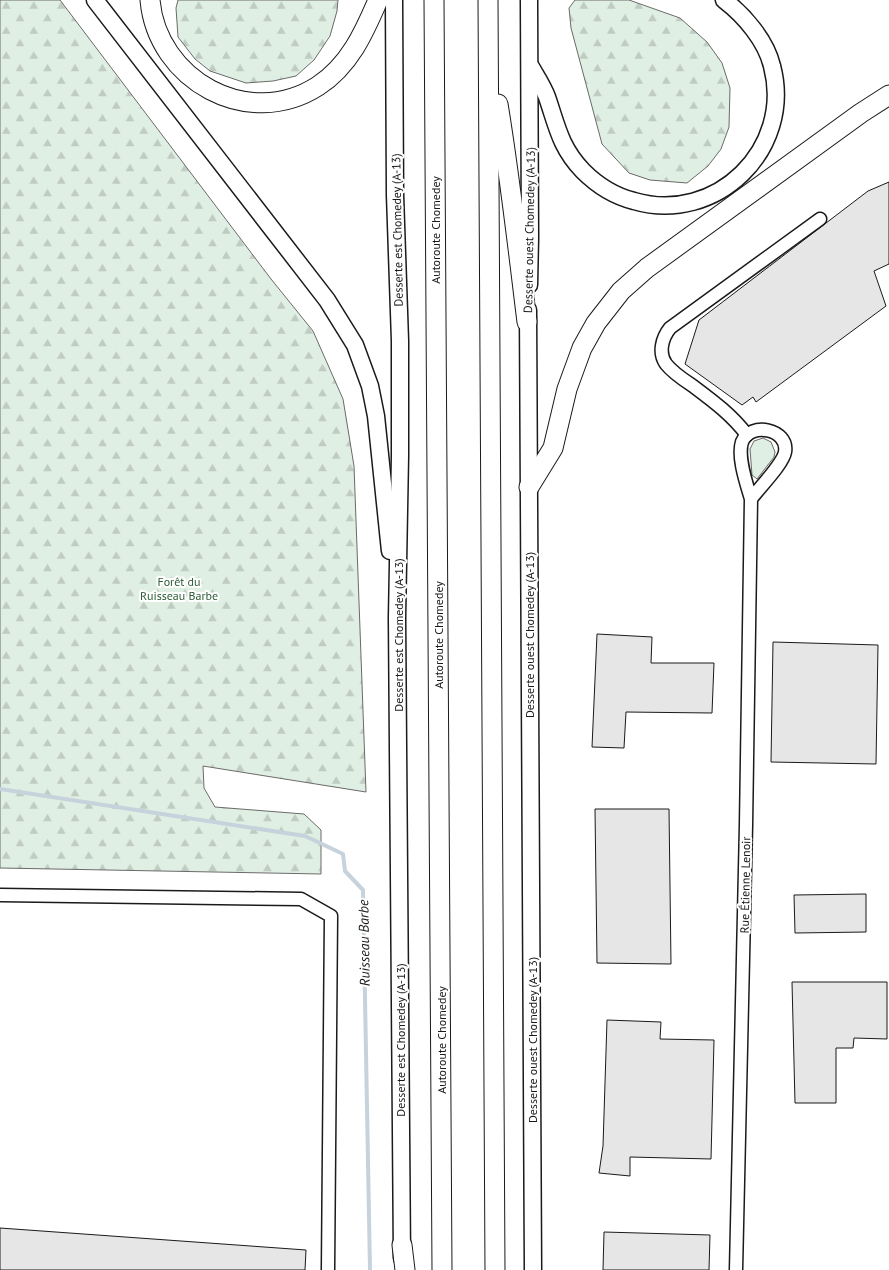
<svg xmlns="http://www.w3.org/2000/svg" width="889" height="1270" viewBox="0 0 889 1270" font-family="'PT Sans',sans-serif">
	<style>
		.grass { fill: #e0efe3; stroke: #6a6a6a }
		.forest { fill: url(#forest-firs); stroke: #6a6a6a }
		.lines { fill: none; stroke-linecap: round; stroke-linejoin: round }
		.stream { stroke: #c6d2dc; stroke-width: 4 }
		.building { fill: #e6e6e6; stroke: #1a1a1a }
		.minor-casing { stroke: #1a1a1a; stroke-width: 15 }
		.major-casing { stroke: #1a1a1a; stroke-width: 19 }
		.highway-casing { stroke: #1a1a1a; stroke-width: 21 }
		.minor { stroke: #fff; stroke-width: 12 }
		.major { stroke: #fff; stroke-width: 16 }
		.highway { stroke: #fff; stroke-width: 19 }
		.labels { text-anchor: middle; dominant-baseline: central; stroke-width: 4; stroke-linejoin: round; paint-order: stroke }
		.street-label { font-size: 12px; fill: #1a1a1a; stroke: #fff }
		.park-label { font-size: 12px; fill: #2b5a34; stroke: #fff }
		.water-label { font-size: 14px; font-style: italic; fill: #1a1a1a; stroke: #fff }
	</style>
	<defs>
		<pattern id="forest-firs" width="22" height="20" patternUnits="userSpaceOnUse" patternTransform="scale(1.25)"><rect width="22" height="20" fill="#e0efe3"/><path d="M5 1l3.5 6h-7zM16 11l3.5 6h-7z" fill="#c0ccc2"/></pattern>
	</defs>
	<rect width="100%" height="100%" fill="#fff"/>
	<polygon class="grass" points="763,438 771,442 775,452 774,457 757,479 752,475 750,449 754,441"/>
	<g class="forest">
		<polygon points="0,0 60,0 271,279 313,331 343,399 354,466 366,792 203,766 204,788 215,807 304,814 321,830 321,874 0,868"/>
		<polygon points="178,0 338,0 337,11 330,36 314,60 296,76 273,81 246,83 210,71 195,59 178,37 176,8"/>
		<polygon points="575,0 629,0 680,18 707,42 722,63 730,88 729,127 721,149 708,166 687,183 650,180 629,173 602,144 571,28 569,8"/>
	</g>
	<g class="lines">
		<polyline class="stream" points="0,789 305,836 343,854 345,871 363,890 370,1270"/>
	</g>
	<g class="building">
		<polygon points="889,182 889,264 874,271 886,306 756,402 753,397 742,405 685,364 699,320 868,191"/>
		<polygon points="597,634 652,637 651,663 714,663 712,713 626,712 624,748 592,747"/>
		<polygon points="773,642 878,645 876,764 771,762"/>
		<polygon points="595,809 669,809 671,964 597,963"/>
		<polygon points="866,894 866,932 795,933 794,895"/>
		<polygon points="792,982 887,982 887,1039 854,1038 853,1048 836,1048 836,1103 795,1103"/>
		<polygon points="607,1020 661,1022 660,1039 714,1040 711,1159 630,1157 630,1176 599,1173 603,1146"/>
		<polygon points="0,1228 306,1250 305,1270 0,1270"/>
		<polygon points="604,1232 710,1235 709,1270 603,1270"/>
	</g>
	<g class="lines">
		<g class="minor-casing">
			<g id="minor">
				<path d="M747 435C732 415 713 401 693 386 684 380 673 373 666 364 658 353 662 338 670 328L820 219"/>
				<polyline points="0,895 301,899 331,916 328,1270"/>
				<path d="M736 1270 746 825 751 499C747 485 737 457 742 442 750 421 789 429 785 452 783 464 759 488 751 499"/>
			</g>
		</g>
		<g class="major-casing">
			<g id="major">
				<polyline points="95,0 327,300 355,345 370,386 376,416 390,551"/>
				<polyline points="394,0 395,195 400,341 400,456 397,618 402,1258"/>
				<path d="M531 67C536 76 543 86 547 97 557 126 560 147 583 171 597 185 614 196 634 201 716 225 794 149 772 66 766 41 745 16 724 0"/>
				<polyline points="529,285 530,238 529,0"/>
				<polyline points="528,310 533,1270"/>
			</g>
		</g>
		<g class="highway-casing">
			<g id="highway">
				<path d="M150 0C157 80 248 131 318 86 349 66 364 33 378 0"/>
				<polyline points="434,0 442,1270"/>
				<polyline points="488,0 495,1270"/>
				<path d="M498 104C510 177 518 249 527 322"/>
				<polyline points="529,487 553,448 567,389 582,348 596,323 621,291 647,268 861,113 889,95"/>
				<polyline points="402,1245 405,1270"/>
			</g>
		</g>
		<use href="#minor" class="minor"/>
		<use href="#major" class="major"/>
		<use href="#highway" class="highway"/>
	</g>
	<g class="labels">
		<g class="street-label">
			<text transform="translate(397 230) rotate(-91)">Desserte est Chomedey (A-13)</text>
			<text transform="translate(435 230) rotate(-90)">Autoroute Chomedey</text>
			<text transform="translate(529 230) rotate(-89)">Desserte ouest Chomedey (A-13)</text>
			<text transform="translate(398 635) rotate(-90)">Desserte est Chomedey (A-13)</text>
			<text transform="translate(438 635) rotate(-90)">Autoroute Chomedey</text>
			<text transform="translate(529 635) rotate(-90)">Desserte ouest Chomedey (A-13)</text>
			<text transform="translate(745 885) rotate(-89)">Rue Étienne Lenoir</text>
			<text transform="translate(400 1040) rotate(-90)">Desserte est Chomedey (A-13)</text>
			<text transform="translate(441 1040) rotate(-90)">Autoroute Chomedey</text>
			<text transform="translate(532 1040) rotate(-90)">Desserte ouest Chomedey (A-13)</text>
		</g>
		<g class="park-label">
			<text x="179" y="581">Forêt du<tspan x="179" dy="14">Ruisseau Barbe</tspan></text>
		</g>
		<g class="water-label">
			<text transform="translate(364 943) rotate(-91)">Ruisseau Barbe</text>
		</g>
	</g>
</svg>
